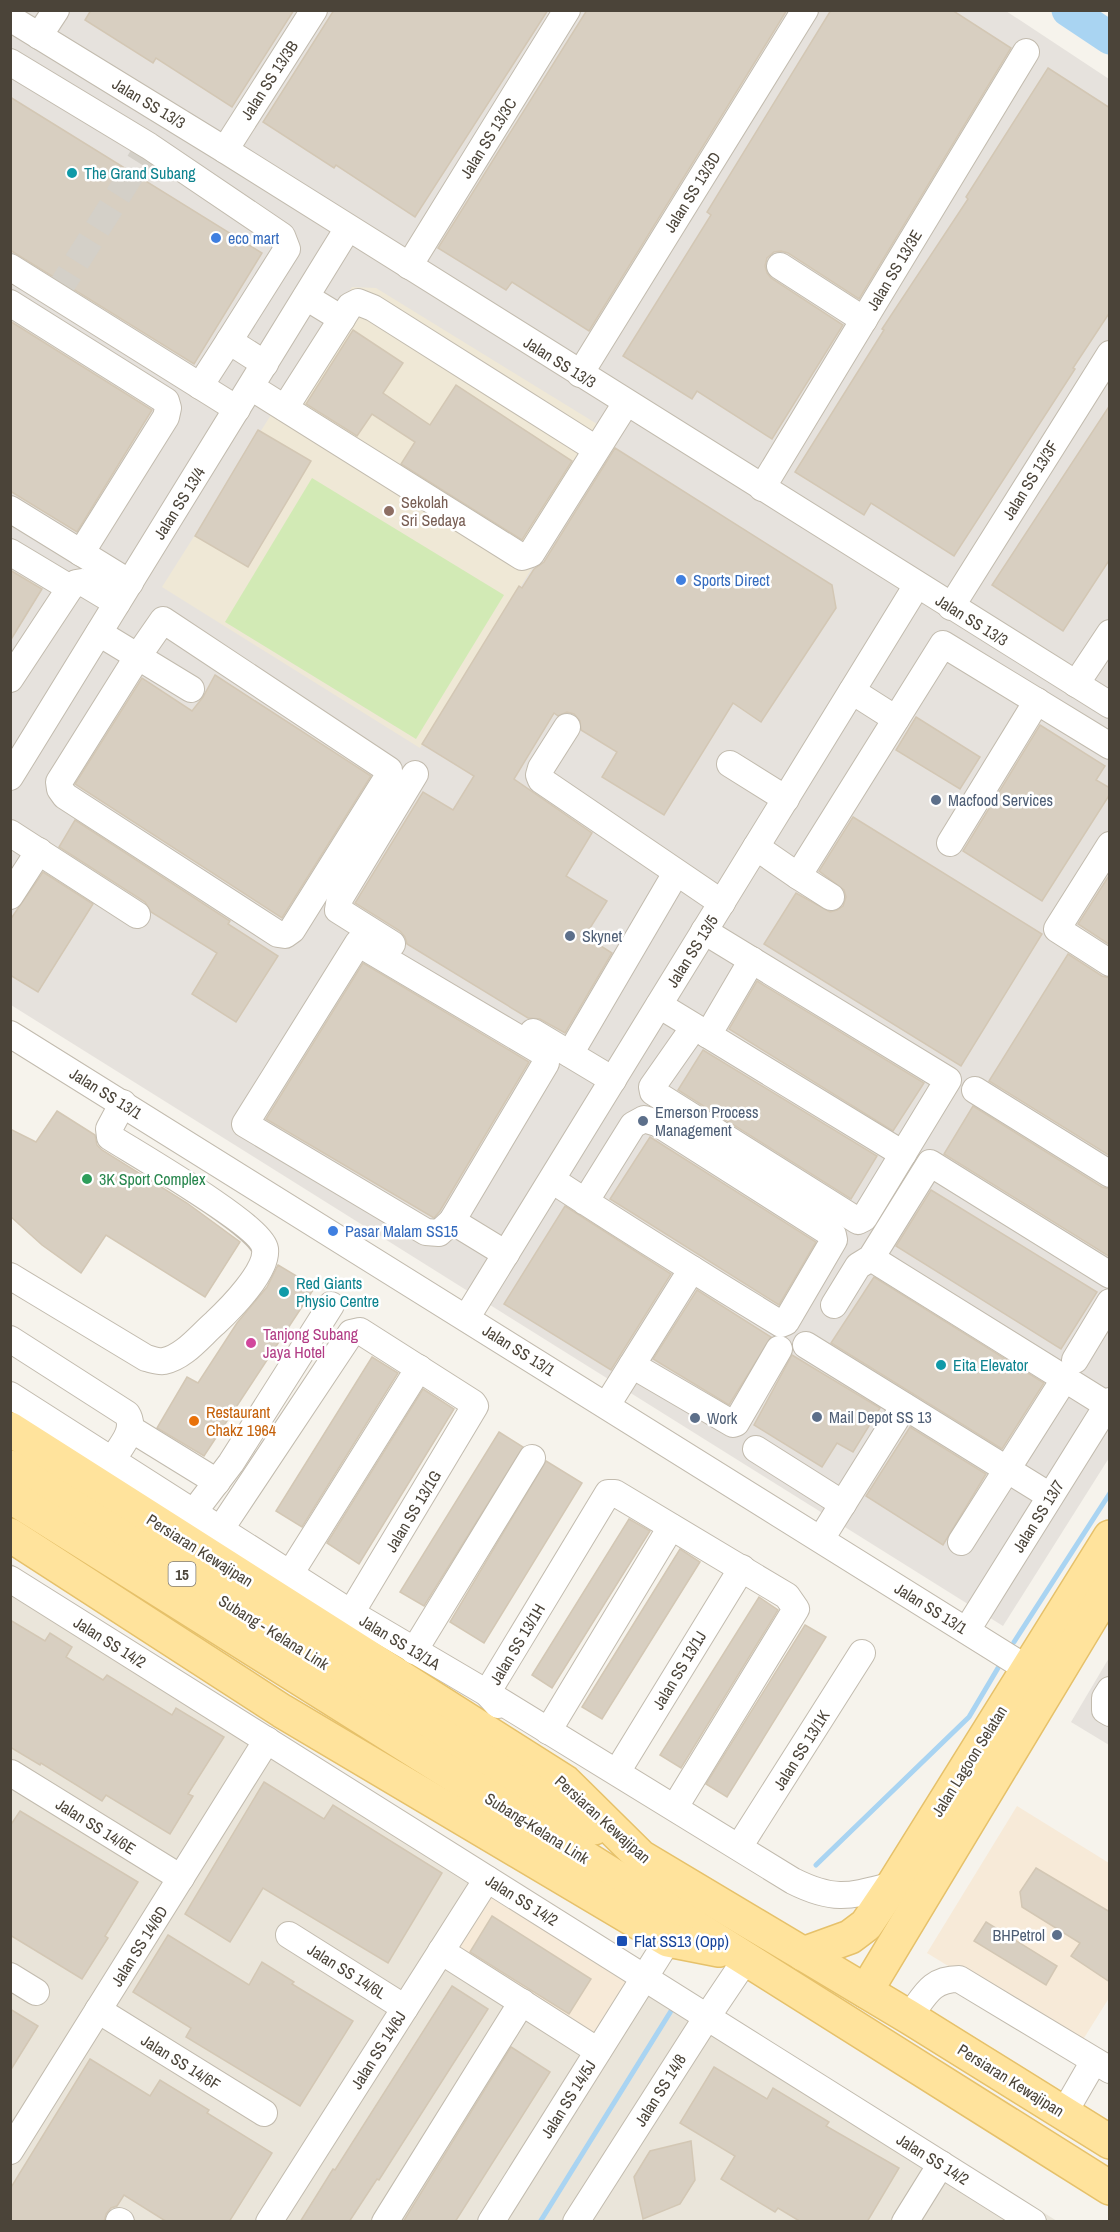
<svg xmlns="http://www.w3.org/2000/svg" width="1120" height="2232" viewBox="0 0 1120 2232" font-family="'Archivo Narrow',sans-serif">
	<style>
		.residential { fill: #eae5da }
		.commercial { fill: #f7ead8 }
		.industrial { fill: #e6e2dd }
		.education { fill: #efe8d6 }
		.green { fill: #d2eab5 }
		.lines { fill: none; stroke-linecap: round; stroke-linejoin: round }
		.stream { stroke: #a9d4f2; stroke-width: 5 }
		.river { stroke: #a9d4f2; stroke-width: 33 }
		.building { fill: #d8cfc1; stroke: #d3c7b4; stroke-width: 1.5 }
		.minor-tunnel { stroke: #d4d0c8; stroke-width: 26; stroke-dasharray: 26 13; stroke-linecap: butt }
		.minor-casing { stroke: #c2bbae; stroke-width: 28 }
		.major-casing { stroke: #e6c16a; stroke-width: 36 }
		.minor { stroke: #fff; stroke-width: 26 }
		.major { stroke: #ffe39c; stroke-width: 33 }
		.culture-dot { fill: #0f9aa8; stroke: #fff; stroke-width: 2 }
		.shop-dot { fill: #3f7fe0; stroke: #fff; stroke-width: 2 }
		.education-dot { fill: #8d6e63; stroke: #fff; stroke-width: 2 }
		.service-dot { fill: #5c6f8a; stroke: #fff; stroke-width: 2 }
		.leisure-dot { fill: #2e9e5b; stroke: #fff; stroke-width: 2 }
		.hotel-dot { fill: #d1479c; stroke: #fff; stroke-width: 2 }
		.food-dot { fill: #e8710a; stroke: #fff; stroke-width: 2 }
		.transit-dot { fill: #1a4fb4; stroke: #fff; stroke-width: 2 }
		.labels { text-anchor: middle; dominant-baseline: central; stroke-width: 5; stroke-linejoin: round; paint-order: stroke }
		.shield { fill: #fff; stroke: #817c74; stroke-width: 1.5 }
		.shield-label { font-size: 15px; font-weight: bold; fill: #4b4439 }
		.street-label { font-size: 16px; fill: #4b4439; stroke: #fff }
		.culture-label { font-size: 16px; fill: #0d838f; stroke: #fff; text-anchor: start }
		.shop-label { font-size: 16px; fill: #366cbe; stroke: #fff; text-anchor: start }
		.education-label { font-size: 16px; fill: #785e54; stroke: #fff; text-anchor: start }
		.service-label { font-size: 16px; fill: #4e5e75; stroke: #fff; text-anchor: start }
		.leisure-label { font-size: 16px; fill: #27864d; stroke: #fff; text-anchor: start }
		.hotel-label { font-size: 16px; fill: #b23c85; stroke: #fff; text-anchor: start }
		.food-label { font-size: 16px; fill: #c56008; stroke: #fff; text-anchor: start }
		.transit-label { font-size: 16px; fill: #164399; stroke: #fff; text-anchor: start }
	</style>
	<rect width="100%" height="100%" fill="#f6f3ec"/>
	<polygon class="residential" points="10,1563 863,2100 1057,2221 11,2221"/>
	<g class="commercial">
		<polygon points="1017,1806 1109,1863 1109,1998 1079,2046 927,1953"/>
		<polygon points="489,1888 637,1981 596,2044 450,1950"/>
	</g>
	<g class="industrial">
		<polygon points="10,11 1006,11 1109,79 1109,1458 1003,1626 11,1005"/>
		<polygon points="1109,1658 1109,1745 1071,1722"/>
	</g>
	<polygon class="education" points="352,287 376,288 615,435 420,748 162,587"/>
	<polygon class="green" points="312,478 504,595 416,739 225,622"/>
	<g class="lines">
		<g class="stream">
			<polyline points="1014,1642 1110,1493"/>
			<polyline points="816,1865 969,1717 998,1668"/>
			<polyline points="540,2222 671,2011"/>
		</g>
		<polyline class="river" points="1068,10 1110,38"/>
	</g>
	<g class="building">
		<polygon points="91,10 294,10 232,107 156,58 153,63 85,20"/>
		<polygon points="334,10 548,10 415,217 336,165 334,168 263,122"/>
		<polygon points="587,10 787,10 589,331 512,282 506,290 438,248"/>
		<polygon points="831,10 952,10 1011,48 859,299 788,253 781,251 774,252 767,258 765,266 767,273 771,278 843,325 772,439 697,391 692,399 623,356 711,215 707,212"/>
		<polygon points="1048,68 1110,108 1110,312 1073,368 1075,369 954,556 871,503 864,515 795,472 884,330 882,329 968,199 966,197"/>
		<polygon points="10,97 262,253 194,364 10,250"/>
		<polygon points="10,321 152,410 77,532 10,491"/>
		<polygon points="353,330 403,363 383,393 430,425 456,385 572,461 522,540 401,464 415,442 372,414 357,436 306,404"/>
		<polygon points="1110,405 1110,559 1063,631 992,585"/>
		<polygon points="258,430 311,461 248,567 195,536"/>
		<polygon points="615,448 832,585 836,608 761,722 733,703 664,815 602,777 617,752 581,730 580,721 574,714 567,712 558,716 554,713 514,779 592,833 566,876 607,901 585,936 612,953 565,1033 540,1019 528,1018 407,944 405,937 400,931 355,903 423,792 453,810 474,776 422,744 519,586 522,588 534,569 544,562"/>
		<polygon points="10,570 42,589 10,641"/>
		<polygon points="215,675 371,776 282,918 75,784 142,678 192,711 203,697"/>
		<polygon points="916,717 980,757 960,789 896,750"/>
		<polygon points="1040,725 1105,766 1096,780 1110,788 1110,794 1042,901 963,851"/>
		<polygon points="853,817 1042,934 961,1066 764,944 796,893 830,912 837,910 843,906 846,897 844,890 819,871"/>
		<polygon points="75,820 230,921 228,924 278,956 236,1022 192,994 217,953 151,912 145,902 59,847"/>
		<polygon points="43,872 93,904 38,992 10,975 10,920"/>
		<polygon points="1110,874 1110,945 1078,924"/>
		<polygon points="1068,954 1102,976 1110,978 1110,1156 989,1081"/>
		<polygon points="363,963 529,1062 440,1211 434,1218 266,1119"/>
		<polygon points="757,981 924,1083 893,1131 729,1029"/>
		<polygon points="703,1050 877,1156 851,1199 678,1090"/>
		<polygon points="973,1106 1102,1187 1110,1189 1110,1257 944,1154"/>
		<polygon points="57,1111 95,1135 97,1145 102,1150 187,1203 240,1242 205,1297 106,1235 81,1273 42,1245 10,1216 10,1129 36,1142"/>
		<polygon points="650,1137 816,1242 779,1305 610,1199"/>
		<polygon points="931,1190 1097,1292 1061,1349 896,1246"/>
		<polygon points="565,1206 671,1274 611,1370 504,1304"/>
		<polygon points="278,1265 315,1287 204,1456 157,1428 187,1377 198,1383 237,1323 267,1287"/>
		<polygon points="874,1277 1044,1383 1002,1449 831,1343"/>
		<polygon points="697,1290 771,1337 729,1405 653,1359"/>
		<polygon points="792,1355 880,1408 853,1452 837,1443 822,1467 754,1425"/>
		<polygon points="372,1357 398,1373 302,1527 276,1511"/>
		<polygon points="423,1389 454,1409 359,1564 327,1543"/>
		<polygon points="910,1427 986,1474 943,1545 866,1496"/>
		<polygon points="499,1432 523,1447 424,1606 400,1592"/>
		<polygon points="546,1461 582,1483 484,1643 450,1622"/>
		<polygon points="629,1519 650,1531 552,1688 532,1675"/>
		<polygon points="680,1549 700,1562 602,1719 582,1707"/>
		<polygon points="759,1597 778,1610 681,1768 660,1755"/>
		<polygon points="10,1620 45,1641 50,1633 72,1647 66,1657 103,1680 107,1675 172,1715 176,1708 224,1737 188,1794 193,1796 170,1834 106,1795 102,1801 41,1763 40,1765 10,1747"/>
		<polygon points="805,1625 826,1637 727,1797 706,1784"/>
		<polygon points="264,1782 324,1819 333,1805 442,1873 388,1963 263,1888 230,1942 185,1914"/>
		<polygon points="20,1811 138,1882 105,1936 108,1938 82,1979 10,1935 10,1826"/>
		<polygon points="1036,1868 1110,1912 1110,1982 1071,1956 1080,1943 1022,1907 1020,1892"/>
		<polygon points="492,1916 591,1979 569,2014 470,1952"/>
		<polygon points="986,1922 1057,1966 1046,1985 974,1941"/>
		<polygon points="168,1935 249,1985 262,1962 294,1982 292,1984 353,2021 300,2106 186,2037 191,2028 133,1992"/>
		<polygon points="452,1986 488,2009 379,2180 377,2179 349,2222 300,2222 333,2169 335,2170"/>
		<polygon points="10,2009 38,2026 10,2071"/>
		<polygon points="511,2047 550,2072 455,2222 403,2222"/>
		<polygon points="90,2059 150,2096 160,2080 209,2110 207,2113 272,2153 229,2222 167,2222 124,2195 117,2206 111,2208 106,2214 104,2222 10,2222 10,2189"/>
		<polygon points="714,2067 767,2099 773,2088 829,2122 826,2126 899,2168 867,2222 801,2222 778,2208 775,2212 721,2179 735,2156 680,2123"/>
		<polygon points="691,2141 695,2180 680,2204 643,2219 634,2177 650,2151"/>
	</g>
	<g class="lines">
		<polyline class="minor-tunnel" points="56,295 149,146"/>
		<g class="minor-casing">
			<g id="minor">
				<polyline points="10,18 225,150 1110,705"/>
				<polyline points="39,36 56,10"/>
				<polyline points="10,62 149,146 282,236 287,249 229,341 265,364"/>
				<polyline points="225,150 314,10"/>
				<polyline points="409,266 567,10"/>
				<polyline points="780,266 864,320"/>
				<polyline points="10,267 237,409"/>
				<polyline points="306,297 342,319"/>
				<polyline points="10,303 166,401 168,408 166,417 81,553"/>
				<polyline points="580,374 805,10"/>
				<polyline points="200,386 229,341"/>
				<polyline points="251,387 522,557 531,554 626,403"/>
				<polyline points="285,408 350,306 358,302 373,308 596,449"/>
				<polyline points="762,488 1026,52"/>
				<polyline points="10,509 130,583"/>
				<polyline points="10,552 70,588"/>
				<polyline points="951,607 1110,354"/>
				<polygon points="163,620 389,770 389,775 292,930 285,935 278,934 65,796 60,789 59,782 138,656"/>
				<polyline points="99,633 191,689"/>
				<polyline points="10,679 70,588 76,583 82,582 117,603"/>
				<polyline points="1076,684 1110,633"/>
				<polyline points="852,691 896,719"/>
				<polyline points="567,727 541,768 539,775 541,780 722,903"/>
				<polyline points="730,764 786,799"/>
				<polyline points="10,777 348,228"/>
				<polyline points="10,833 137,915"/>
				<polyline points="950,843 1037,701"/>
				<polyline points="1110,845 1057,929 1110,963"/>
				<polyline points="756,847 798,876"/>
				<polyline points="10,896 39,851"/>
				<polyline points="831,897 798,876 943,644 1110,746"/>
				<polygon points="358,943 542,1052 546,1056 546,1063 452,1221 439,1233 426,1232 245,1124"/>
				<polyline points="392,944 338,910 340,898 415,774"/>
				<polyline points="659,1005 903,1154"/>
				<polyline points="694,1027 652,1087 653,1092 858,1221 864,1218 948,1080 704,931"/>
				<polyline points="533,1032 613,1080"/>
				<polyline points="10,1034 1026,1668"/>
				<polyline points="708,1035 752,960"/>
				<polyline points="570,1054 676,873"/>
				<polyline points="975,1090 1110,1174"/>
				<path d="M552 1180C627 1229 704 1277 781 1324L786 1322 834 1240 833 1235 657 1123 644 1119 633 1125 585 1202"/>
				<polyline points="452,1221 506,1254"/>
				<polyline points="871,1258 1107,1405"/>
				<path d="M10 1276 146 1358C151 1359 158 1362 164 1361 184 1357 200 1336 215 1323 230 1309 268 1271 265 1249 262 1226 135 1153 110 1137L109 1129 123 1103"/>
				<polyline points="834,1305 858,1266 871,1258 930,1163 1110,1275"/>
				<polyline points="467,1317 917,585"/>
				<path d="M10 1339 127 1414C137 1430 120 1447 112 1460"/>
				<polyline points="806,1345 1050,1496"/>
				<polyline points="1075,1360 1110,1302"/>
				<polyline points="632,1365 733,1424 736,1423 779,1349"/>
				<path d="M10 1395 351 1613 487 1693 793 1881C835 1902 850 1896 893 1885"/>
				<polyline points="607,1405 692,1269"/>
				<polyline points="131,1429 217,1482"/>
				<polyline points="756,1449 843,1504"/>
				<polyline points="193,1513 231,1463 331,1305"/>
				<polyline points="220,1530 351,1333 360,1331 473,1403 475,1406 351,1613"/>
				<polyline points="821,1539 904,1406"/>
				<polyline points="961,1542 1065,1378"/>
				<polyline points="290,1574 419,1368"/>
				<polyline points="10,1579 1033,2222"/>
				<polyline points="967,1630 1110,1401"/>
				<polyline points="414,1651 532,1458"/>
				<polyline points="1110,1690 1105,1698 1105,1710 1110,1713"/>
				<polyline points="498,1705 487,1693 608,1493 615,1493 787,1596 796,1609 675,1807"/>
				<polyline points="548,1731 671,1527"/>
				<polyline points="617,1772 742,1568"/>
				<polyline points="11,1773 181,1878"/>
				<polyline points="739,1847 862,1653"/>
				<polyline points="289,1935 405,2008"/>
				<polyline points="441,1951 598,2051"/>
				<polyline points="10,1976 36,1992"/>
				<polyline points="98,2010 264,2113"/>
				<path d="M909 2017C925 1996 930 1979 959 1979L1110 2070"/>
				<polyline points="1064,2113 1094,2061"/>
				<polyline points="10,2151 267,1740"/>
				<polyline points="119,2221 121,2222"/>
				<polyline points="269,2222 487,1879"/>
				<polyline points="385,2222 522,2002"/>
				<polyline points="491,2222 668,1940"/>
				<polyline points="576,2222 707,2017 746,1959"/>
				<polyline points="905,2222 941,2164"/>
			</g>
		</g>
		<g class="major-casing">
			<g id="major">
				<polyline points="10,1429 565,1782 641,1857 909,2017 1110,2142"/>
				<polyline points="10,1467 354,1682 594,1828"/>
				<polyline points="10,1496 1110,2188"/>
				<polyline points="10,1535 282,1711 668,1940 719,1950"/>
				<polyline points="803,1954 850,1937 866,1925 893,1885 1110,1537"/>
				<polyline points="866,1991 1110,1586"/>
			</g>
		</g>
		<use href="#minor" class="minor"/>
		<use href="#major" class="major"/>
	</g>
	<g class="culture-dot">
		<circle cx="72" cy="173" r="6"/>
		<circle cx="284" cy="1292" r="6"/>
		<circle cx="941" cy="1365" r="6"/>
	</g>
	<g class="shop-dot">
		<circle cx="216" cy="238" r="6"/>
		<circle cx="681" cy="580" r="6"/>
		<circle cx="333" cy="1231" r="6"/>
	</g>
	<circle class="education-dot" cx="389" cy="511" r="6"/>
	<g class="service-dot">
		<circle cx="936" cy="800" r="6"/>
		<circle cx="570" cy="936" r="6"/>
		<circle cx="643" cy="1121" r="6"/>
		<circle cx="817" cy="1417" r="6"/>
		<circle cx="695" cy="1418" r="6"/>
		<circle cx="1057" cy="1935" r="6"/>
	</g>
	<circle class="leisure-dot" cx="87" cy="1179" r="6"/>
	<circle class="hotel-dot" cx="251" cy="1343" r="6"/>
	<circle class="food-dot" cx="194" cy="1421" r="6"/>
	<rect class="transit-dot" x="616" y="1935" width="12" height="12" rx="3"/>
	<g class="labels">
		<rect class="shield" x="168.5" y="1562" width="27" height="24" rx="4.5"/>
		<g class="shield-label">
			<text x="182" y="1574">15</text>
		</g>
		<g class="street-label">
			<text transform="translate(269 80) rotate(-57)">Jalan SS 13/3B</text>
			<text transform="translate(149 103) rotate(31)">Jalan SS 13/3</text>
			<text transform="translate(488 138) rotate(-58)">Jalan SS 13/3C</text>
			<text transform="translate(692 192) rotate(-58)">Jalan SS 13/3D</text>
			<text transform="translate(894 270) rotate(-59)">Jalan SS 13/3E</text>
			<text transform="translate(560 362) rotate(32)">Jalan SS 13/3</text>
			<text transform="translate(1030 480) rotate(-58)">Jalan SS 13/3F</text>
			<text transform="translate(179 503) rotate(-58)">Jalan SS 13/4</text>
			<text transform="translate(972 620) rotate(32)">Jalan SS 13/3</text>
			<text transform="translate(692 951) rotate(-58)">Jalan SS 13/5</text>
			<text transform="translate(106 1093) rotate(32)">Jalan SS 13/1</text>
			<text transform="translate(519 1350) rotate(32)">Jalan SS 13/1</text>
			<text transform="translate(413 1511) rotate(-59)">Jalan SS 13/1G</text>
			<text transform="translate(1038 1516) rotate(-58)">Jalan SS 13/7</text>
			<text transform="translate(200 1550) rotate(32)">Persiaran Kewajipan</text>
			<text transform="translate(931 1608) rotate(32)">Jalan SS 13/1</text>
			<text transform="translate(274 1632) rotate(32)">Subang - Kelana Link</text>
			<text transform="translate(110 1642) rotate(32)">Jalan SS 14/2</text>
			<text transform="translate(400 1642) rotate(31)">Jalan SS 13/1A</text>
			<text transform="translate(517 1644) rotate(-59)">Jalan SS 13/1H</text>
			<text transform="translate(679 1670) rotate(-59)">Jalan SS 13/1J</text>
			<text transform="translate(801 1750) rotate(-58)">Jalan SS 13/1K</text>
			<text transform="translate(969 1761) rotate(-58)">Jalan Lagoon Selatan</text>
			<text transform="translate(603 1819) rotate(42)">Persiaran Kewajipan</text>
			<text transform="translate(96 1826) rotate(32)">Jalan SS 14/6E</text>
			<text transform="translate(537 1828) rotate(32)">Subang-Kelana Link</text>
			<text transform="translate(522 1900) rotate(32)">Jalan SS 14/2</text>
			<text transform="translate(139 1946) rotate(-58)">Jalan SS 14/6D</text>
			<text transform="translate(347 1971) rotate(32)">Jalan SS 14/6L</text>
			<text transform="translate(378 2050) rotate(-58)">Jalan SS 14/6J</text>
			<text transform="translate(181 2062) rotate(32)">Jalan SS 14/6F</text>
			<text transform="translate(1011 2080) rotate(32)">Persiaran Kewajipan</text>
			<text transform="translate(660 2090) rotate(-58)">Jalan SS 14/8</text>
			<text transform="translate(568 2099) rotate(-58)">Jalan SS 14/5J</text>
			<text transform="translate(933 2159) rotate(32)">Jalan SS 14/2</text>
		</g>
		<g class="culture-label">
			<text x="84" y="173">The Grand Subang</text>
			<text x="296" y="1283">Red Giants<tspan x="296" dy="18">Physio Centre</tspan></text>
			<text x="953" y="1365">Eita Elevator</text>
		</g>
		<g class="shop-label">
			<text x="228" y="238">eco mart</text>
			<text x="693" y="580">Sports Direct</text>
			<text x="345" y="1231">Pasar Malam SS15</text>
		</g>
		<g class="education-label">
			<text x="401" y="502">Sekolah<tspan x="401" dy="18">Sri Sedaya</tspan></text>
		</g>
		<g class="service-label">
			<text x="948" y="800">Macfood Services</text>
			<text x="582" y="936">Skynet</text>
			<text x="655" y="1112">Emerson Process<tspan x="655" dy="18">Management</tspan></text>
			<text x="829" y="1417">Mail Depot SS 13</text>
			<text x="707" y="1418">Work</text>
			<text x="1045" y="1935" text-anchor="end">BHPetrol</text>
		</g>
		<g class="leisure-label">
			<text x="99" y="1179">3K Sport Complex</text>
		</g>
		<g class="hotel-label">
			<text x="263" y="1334">Tanjong Subang<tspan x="263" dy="18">Jaya Hotel</tspan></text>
		</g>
		<g class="food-label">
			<text x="206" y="1412">Restaurant<tspan x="206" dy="18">Chakz 1964</tspan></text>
		</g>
		<g class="transit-label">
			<text x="634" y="1941">Flat SS13 (Opp)</text>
		</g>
	</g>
	<rect width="1120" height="2232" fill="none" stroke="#4b4439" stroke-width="24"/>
</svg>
